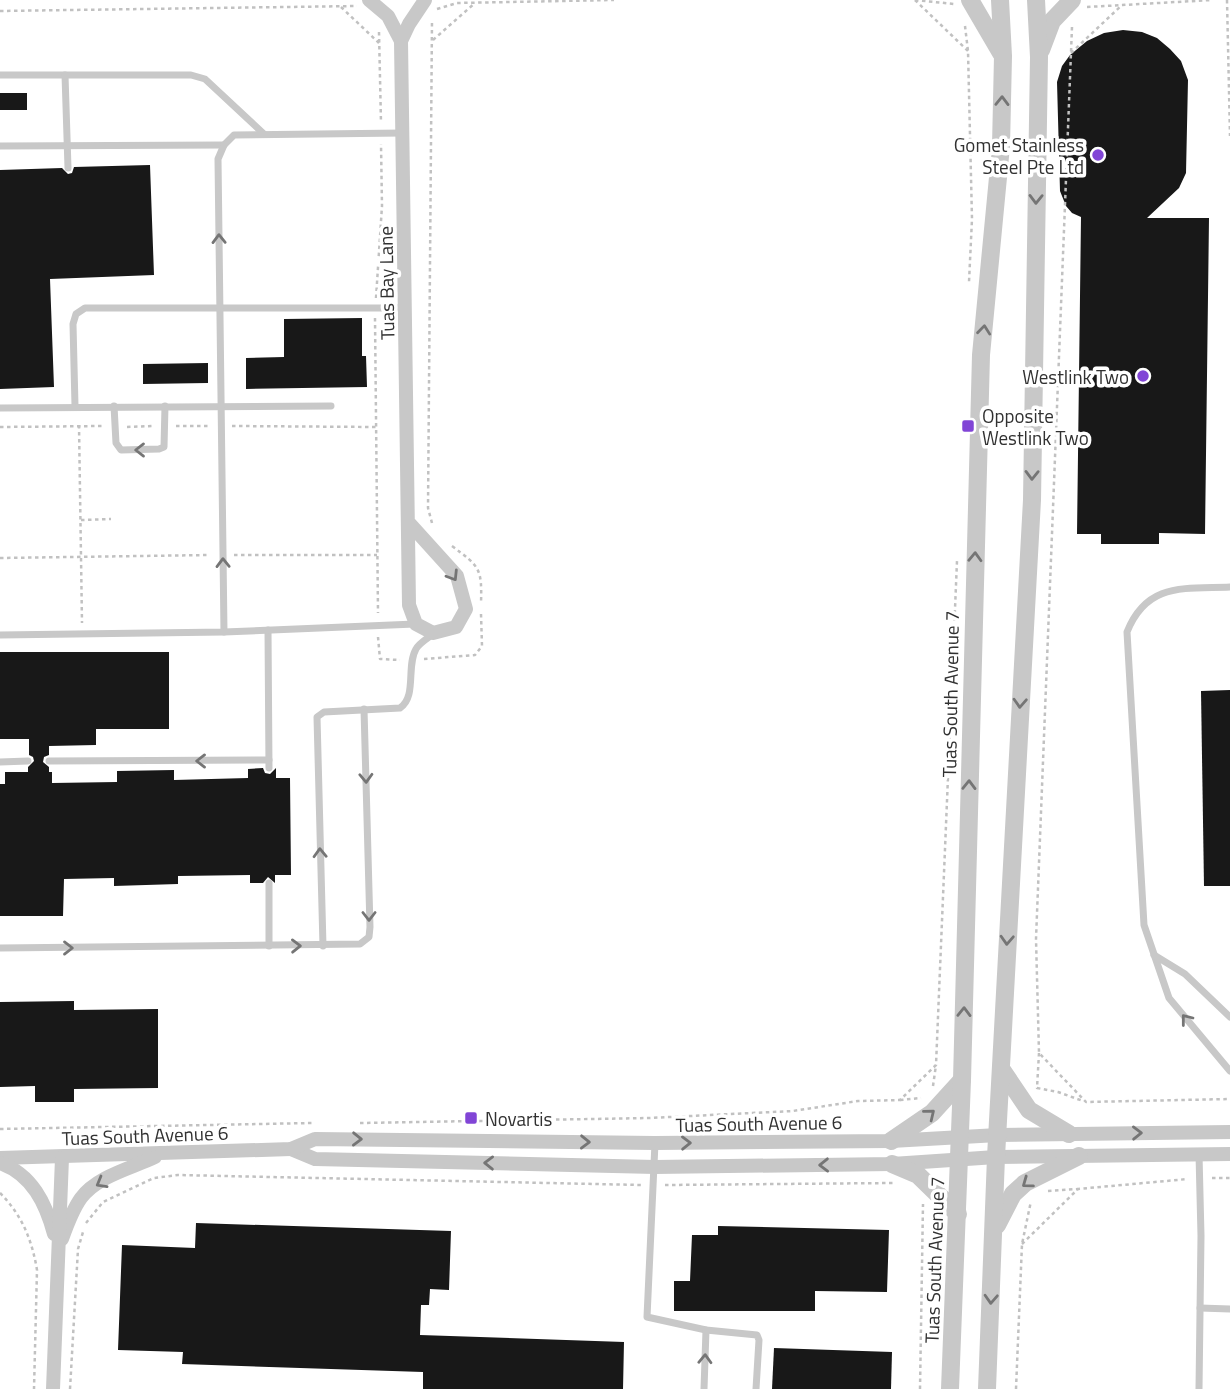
<svg xmlns="http://www.w3.org/2000/svg" width="1230" height="1389" viewBox="0 0 1230 1389" font-family="'Titillium Web',sans-serif">
	<style>
		.building { fill: #181818 }
		.lines { fill: none; stroke-linecap: round; stroke-linejoin: round }
		.path { stroke: #c1c1c1; stroke-width: 2.5; stroke-dasharray: 3.5 3.5; stroke-linecap: butt }
		.service { stroke: #c8c8c8; stroke-width: 7 }
		.minor { stroke: #c8c8c8; stroke-width: 14 }
		.tertiary { stroke: #c8c8c8; stroke-width: 18 }
		.oneway { stroke: #757575 }
		.poi-dot { fill: #8145d6; stroke: #fff; stroke-width: 2.5 }
		.labels { text-anchor: middle; dominant-baseline: central; stroke-width: 7; stroke-linejoin: round; paint-order: stroke }
		.poi-label { font-size: 19px; fill: #313131; stroke: #fff; text-anchor: end }
		.street-label { font-size: 19px; fill: #313131; stroke: #fff }
	</style>
	<rect width="100%" height="100%" fill="#fff"/>
	<g class="building">
		<polygon points="1123,30 1142,32 1157,38 1170,49 1181,61 1188,80 1186,173 1179,188 1147,218 1209,218 1205,534 1159,533 1159,544 1101,544 1101,534 1077,534 1081,217 1072,213 1066,206 1060,191 1057,82 1062,66 1070,55 1087,41 1104,33"/>
		<rect x="0" y="93" width="27" height="17"/>
		<polygon points="150,165 154,275 50,279 54,387 0,389 0,170 62,168 68,174 72,173 74,167"/>
		<polygon points="362,318 362,356 366,356 367,387 246,389 246,358 284,357 284,319"/>
		<polygon points="208,363 208,383 143,384 143,364"/>
		<polygon points="0,652 169,652 169,729 96,729 96,745 49,746 49,755 44,757 43,762 49,767 49,772 52,772 52,783 117,782 117,771 174,770 174,780 248,778 248,769 263,768 265,773 270,774 276,768 276,778 290,778 291,875 275,875 275,883 268,877 263,883 250,883 250,875 178,876 178,884 114,886 114,878 64,879 63,916 0,916 0,784 5,784 5,772 28,772 28,767 34,761 33,757 29,755 29,739 0,739"/>
		<polygon points="1230,690 1230,886 1204,886 1201,691"/>
		<polygon points="74,1001 74,1010 158,1009 158,1088 74,1089 74,1102 35,1102 35,1086 0,1087 0,1002"/>
		<polygon points="196,1223 451,1231 449,1290 430,1289 429,1305 421,1305 420,1335 624,1342 623,1389 423,1389 423,1372 182,1364 183,1352 118,1350 122,1245 195,1248"/>
		<polygon points="718,1226 889,1230 887,1292 815,1291 815,1311 674,1311 674,1281 690,1281 692,1235 718,1235"/>
		<polygon points="774,1348 892,1352 891,1389 772,1389"/>
	</g>
	<g class="lines">
		<g class="path">
			<polyline points="915,0 954,4"/>
			<polyline points="915,0 968,51"/>
			<polyline points="1227,0 1230,136"/>
			<polyline points="341,7 379,43"/>
			<polyline points="1087,7 1212,0"/>
			<polyline points="437,9 457,3 614,0"/>
			<polyline points="0,11 357,6"/>
			<polyline points="965,26 968,51 972,219 969,282"/>
			<polyline points="1072,27 1036,939 1039,1053 1086,1102 1230,1099"/>
			<polyline points="379,32 381,123"/>
			<polyline points="433,40 475,3"/>
			<polyline points="1071,53 1122,5"/>
			<polyline points="376,298 382,206 381,144"/>
			<polyline points="375,318 378,613"/>
			<polyline points="79,425 82,623"/>
			<polyline points="176,426 208,426"/>
			<polyline points="232,426 376,427"/>
			<polyline points="0,427 103,426"/>
			<polyline points="127,427 152,426"/>
			<polyline points="81,520 111,519"/>
			<polyline points="432,523 428,508 432,20"/>
			<path d="M452 546C480 567 482 568 481 604"/>
			<polyline points="234,555 377,555"/>
			<polyline points="0,558 210,555"/>
			<polyline points="378,637 380,659 400,660"/>
			<polyline points="424,659 475,655 482,646 481,614"/>
			<polyline points="1039,1053 1037,1088 1058,1092 1083,1101"/>
			<polyline points="933,1086 936,1065"/>
			<polyline points="900,1100 921,1098"/>
			<polyline points="360,1123 649,1118 793,1111 858,1101 900,1100 936,1065 957,561"/>
			<polyline points="0,1129 312,1123"/>
			<polyline points="1212,1178 1230,1178"/>
			<polyline points="665,1185 893,1183"/>
			<polyline points="1048,1191 1078,1189"/>
			<path d="M0 1193C22 1215 32 1240 37 1270L34 1389"/>
			<polyline points="86,1223 103,1202 154,1178 178,1175 641,1185"/>
			<polyline points="1022,1244 1078,1189 1188,1179"/>
			<polyline points="70,1389 78,1249 83,1232"/>
			<polyline points="920,1389 923,1204"/>
			<polyline points="1016,1389 1022,1244 1031,1201"/>
		</g>
		<g class="service">
			<polyline points="0,75 191,75 205,79 264,134"/>
			<polyline points="65,75 68,168"/>
			<polyline points="0,146 224,145"/>
			<polyline points="75,406 73,324 76,314 85,308 405,308"/>
			<polyline points="114,406 116,443 121,450 159,449 164,447 165,406"/>
			<polyline points="0,408 331,406"/>
			<path d="M1230 587C1184 589 1147 582 1127 632L1144 925 1169 998 1230 1071"/>
			<polyline points="268,630 269,768"/>
			<polyline points="224,632 218,159 224,145 234,135 403,133"/>
			<polyline points="0,635 224,632 415,624"/>
			<polyline points="49,761 269,760"/>
			<polyline points="0,762 28,761"/>
			<polyline points="269,883 269,946"/>
			<path d="M323 946 317 717 324 712 400 708C417 697 406 666 416 649 419 643 428 638 433 634"/>
			<polyline points="0,948 360,944 369,937 370,927 364,709"/>
			<polyline points="1154,955 1185,974 1230,1017"/>
			<polyline points="655,1143 647,1317 706,1330 757,1335 759,1340 756,1389"/>
			<polyline points="1199,1154 1201,1236 1199,1389"/>
			<polyline points="1200,1308 1230,1309"/>
			<polyline points="704,1389 706,1330"/>
		</g>
		<g class="minor">
			<polyline points="369,0 388,16 401,41"/>
			<polyline points="410,524 457,576 466,609 456,627 433,633 416,624 409,605 401,41 409,24 425,0"/>
			<polyline points="291,1149 315,1159 655,1167 892,1164 996,1157 1230,1154"/>
			<polyline points="0,1158 291,1149 315,1139 655,1143 891,1141 998,1135 1230,1132"/>
			<path d="M0 1163C32 1174 46 1204 54 1234"/>
			<path d="M62 1239C67 1225 73 1209 81 1198 97 1176 132 1168 155 1157"/>
			<polyline points="53,1389 62,1158"/>
		</g>
		<g class="tertiary">
			<polyline points="970,0 1001,53"/>
			<polyline points="1041,50 1052,21 1072,0"/>
			<polyline points="1002,1070 1029,1110 1069,1134"/>
			<polyline points="891,1141 932,1113 962,1080"/>
			<polyline points="892,1164 918,1175 958,1214"/>
			<polyline points="997,1225 1013,1194 1025,1183 1079,1156"/>
			<polyline points="950,1389 962,1080 981,355 1001,146 1003,56 1000,0"/>
			<polyline points="987,1389 996,1157 1032,500 1039,57 1036,0"/>
		</g>
	</g>
	<defs><path id="oneway-chevron" d="M-2-3.5L2.5 0L-2 3.5" fill="none" stroke-width="1.6" stroke-linecap="round" stroke-linejoin="round" transform="scale(1.75)"/></defs>
	<g class="oneway">
		<use href="#oneway-chevron" transform="translate(1002 101) rotate(-89)"/>
		<use href="#oneway-chevron" transform="translate(1036 199) rotate(91)"/>
		<use href="#oneway-chevron" transform="translate(219 239) rotate(-91)"/>
		<use href="#oneway-chevron" transform="translate(984 330) rotate(-84)"/>
		<use href="#oneway-chevron" transform="translate(140 450) rotate(180)"/>
		<use href="#oneway-chevron" transform="translate(1032 475) rotate(91)"/>
		<use href="#oneway-chevron" transform="translate(975 557) rotate(-88)"/>
		<use href="#oneway-chevron" transform="translate(223 563) rotate(-91)"/>
		<use href="#oneway-chevron" transform="translate(453 576) rotate(58)"/>
		<use href="#oneway-chevron" transform="translate(1020 703) rotate(93)"/>
		<use href="#oneway-chevron" transform="translate(201 761) rotate(180)"/>
		<use href="#oneway-chevron" transform="translate(366 778) rotate(88)"/>
		<use href="#oneway-chevron" transform="translate(969 785) rotate(-89)"/>
		<use href="#oneway-chevron" transform="translate(320 853) rotate(-92)"/>
		<use href="#oneway-chevron" transform="translate(369 916) rotate(90)"/>
		<use href="#oneway-chevron" transform="translate(1007 940) rotate(93)"/>
		<use href="#oneway-chevron" transform="translate(296 946) rotate(-1)"/>
		<use href="#oneway-chevron" transform="translate(68 948)"/>
		<use href="#oneway-chevron" transform="translate(964 1012) rotate(-89)"/>
		<use href="#oneway-chevron" transform="translate(1186 1019) rotate(-128)"/>
		<use href="#oneway-chevron" transform="translate(930 1114) rotate(-39)"/>
		<use href="#oneway-chevron" transform="translate(1137 1133) rotate(-1)"/>
		<use href="#oneway-chevron" transform="translate(357 1139) rotate(1)"/>
		<use href="#oneway-chevron" transform="translate(585 1142) rotate(1)"/>
		<use href="#oneway-chevron" transform="translate(686 1143) rotate(-1)"/>
		<use href="#oneway-chevron" transform="translate(489 1163) rotate(-179)"/>
		<use href="#oneway-chevron" transform="translate(824 1165) rotate(179)"/>
		<use href="#oneway-chevron" transform="translate(101 1183) rotate(150)"/>
		<use href="#oneway-chevron" transform="translate(1027 1183) rotate(144)"/>
		<use href="#oneway-chevron" transform="translate(991 1299) rotate(93)"/>
		<use href="#oneway-chevron" transform="translate(705 1359) rotate(-88)"/>
	</g>
	<g class="poi-dot">
		<circle cx="1098" cy="155" r="7"/>
		<circle cx="1143" cy="376" r="7"/>
		<rect x="961" y="419" width="14" height="14" rx="3.5"/>
		<rect x="464" y="1111" width="14" height="14" rx="3.5"/>
	</g>
	<g class="labels">
		<g class="poi-label">
			<text x="1084" y="144">Gomet Stainless<tspan x="1084" dy="22">Steel Pte Ltd</tspan></text>
			<text x="1129" y="376">Westlink Two</text>
			<text x="982" y="415" text-anchor="start">Opposite<tspan x="982" dy="22">Westlink Two</tspan></text>
			<text x="485" y="1118" text-anchor="start">Novartis</text>
		</g>
		<g class="street-label">
			<text transform="translate(386 283) rotate(-91)">Tuas Bay Lane</text>
			<text transform="translate(950 694) rotate(-89)">Tuas South Avenue 7</text>
			<text transform="translate(759 1123) rotate(-1)">Tuas South Avenue 6</text>
			<text transform="translate(145 1135) rotate(-2)">Tuas South Avenue 6</text>
			<text transform="translate(934 1260) rotate(-88)">Tuas South Avenue 7</text>
		</g>
	</g>
</svg>
